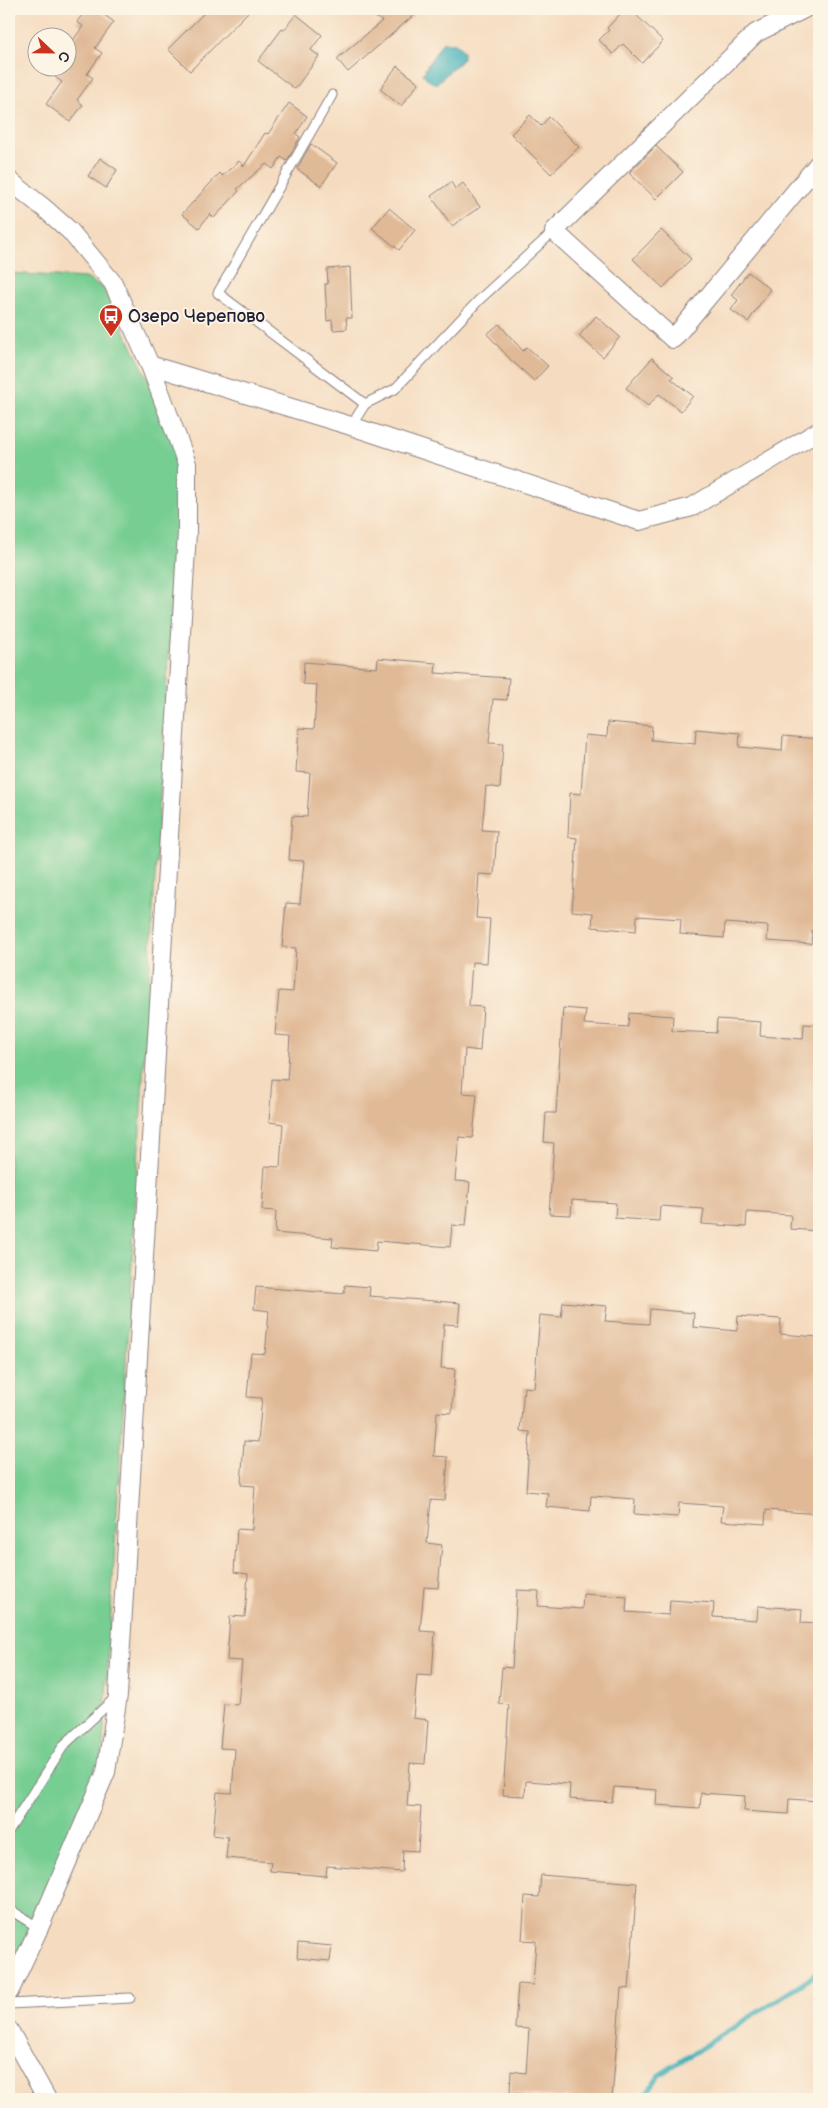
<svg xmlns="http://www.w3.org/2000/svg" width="828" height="2108" viewBox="0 0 828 2108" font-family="'Balsamiq Sans',sans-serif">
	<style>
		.green { fill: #77ce93; stroke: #4c7867 }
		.water { fill: #3daeb9; stroke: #30687a }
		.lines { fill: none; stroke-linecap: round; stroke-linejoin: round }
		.stream { stroke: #3daeb9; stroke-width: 5 }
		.building { fill: #e0b996 }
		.service-casing { stroke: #8c7f7e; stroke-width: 11 }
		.minor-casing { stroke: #8c7f7e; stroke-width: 20 }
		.service { stroke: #fff; stroke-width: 9 }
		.minor { stroke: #fff; stroke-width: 18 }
		.labels { text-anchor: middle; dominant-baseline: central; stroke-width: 4; stroke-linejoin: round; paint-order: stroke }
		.poi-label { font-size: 18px; fill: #22223b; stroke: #fcf5e5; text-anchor: start }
	</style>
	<rect width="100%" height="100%" fill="#fcf5e5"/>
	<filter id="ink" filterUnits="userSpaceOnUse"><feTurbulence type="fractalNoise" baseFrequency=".02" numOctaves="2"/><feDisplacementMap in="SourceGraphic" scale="10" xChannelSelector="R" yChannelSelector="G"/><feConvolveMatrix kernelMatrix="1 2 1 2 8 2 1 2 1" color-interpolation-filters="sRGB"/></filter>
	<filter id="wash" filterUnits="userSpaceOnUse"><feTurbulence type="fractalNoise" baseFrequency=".0096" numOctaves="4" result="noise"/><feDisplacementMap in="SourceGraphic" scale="20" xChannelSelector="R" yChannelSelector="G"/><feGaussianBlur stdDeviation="1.12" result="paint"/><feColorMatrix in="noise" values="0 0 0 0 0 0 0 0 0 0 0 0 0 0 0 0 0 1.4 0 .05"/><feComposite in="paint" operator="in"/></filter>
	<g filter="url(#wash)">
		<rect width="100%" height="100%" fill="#f5dcc0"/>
		<polygon class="green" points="9,273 86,278 103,288 181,445 102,1761 12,1969 9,1970"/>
		<polygon class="water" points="443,42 456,43 463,51 463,59 436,84 428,80 423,74 428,64"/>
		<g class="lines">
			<polyline class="stream" points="643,2099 659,2075 808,1980 819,1971"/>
		</g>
		<g id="blocks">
			<g class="building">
				<polygon points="86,9 96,9 114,22 95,48 102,53 87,74 93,78 77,100 83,105 70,122 46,104 62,82 55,77 62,68 68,68 68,48 83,26 77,22"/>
				<polygon points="205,9 251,9 190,71 168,49 205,12"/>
				<polygon points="361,9 421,9 348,72 337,59 382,21"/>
				<polygon points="625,9 630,9 663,41 642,63 623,44 613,54 599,40 609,30 607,28"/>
				<polygon points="296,14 322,35 311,50 319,56 295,89 258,61 282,29 284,30"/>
				<polygon points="397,66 419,83 401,106 380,89"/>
				<polygon points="289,103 307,116 296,134 300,137 287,161 281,157 273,169 266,164 237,189 239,191 214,218 210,214 199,228 182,214 220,173 222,176 239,161 244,166 265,133 268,134"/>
				<polygon points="530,115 541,126 549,117 579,147 551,174 511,134"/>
				<polygon points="311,144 337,163 321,186 297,169"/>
				<polygon points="656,146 683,172 656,199 629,173"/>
				<polygon points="100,158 117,170 106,188 88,176"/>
				<polygon points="451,182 455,189 463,183 480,207 452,226 431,196"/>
				<polygon points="389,208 415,230 399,250 372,228"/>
				<polygon points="661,230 691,259 663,288 633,259"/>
				<polygon points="350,267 352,318 346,318 347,329 333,330 332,320 327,321 325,284 328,284 327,269"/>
				<polygon points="748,272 770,289 748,322 731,310 738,300 731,295"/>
				<polygon points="596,316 620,337 603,357 579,336"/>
				<polygon points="499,324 523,351 527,347 548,366 534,381 511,360 487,334"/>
				<polygon points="652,358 674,377 671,379 693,396 681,411 659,394 648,406 626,388"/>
				<polygon points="378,658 436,663 435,673 509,678 507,700 493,699 489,743 503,744 500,788 486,786 482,830 497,831 494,875 479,874 476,918 490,919 487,963 472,962 469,1006 483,1007 480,1051 465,1049 462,1093 477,1094 473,1138 459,1137 455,1181 470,1182 466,1226 452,1225 450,1247 377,1241 376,1251 332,1247 333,1238 275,1233 276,1211 262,1210 265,1166 280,1167 283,1124 269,1122 272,1079 287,1080 290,1036 275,1035 279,991 293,992 296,948 282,947 286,903 300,904 304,861 289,860 292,816 307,817 310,773 296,772 299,728 314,729 317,685 303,684 304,662 377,668"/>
				<polygon points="608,722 652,726 651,740 695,744 696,729 740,733 739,747 782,751 783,736 819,739 819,930 812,930 811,944 767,941 768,926 725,923 724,938 680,934 681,919 637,916 636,931 592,927 593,913 572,911 577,838 568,837 570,793 581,794 585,735 607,737"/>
				<polygon points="563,1008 586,1010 584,1024 628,1027 629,1013 673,1016 672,1031 716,1033 717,1019 761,1022 760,1036 803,1039 804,1024 819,1025 819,1231 790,1229 791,1215 747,1212 746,1227 702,1224 704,1209 660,1206 659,1221 615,1218 616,1203 572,1200 571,1215 549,1214 554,1143 544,1142 546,1113 556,1113"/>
				<polygon points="345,1285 370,1287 369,1296 460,1303 458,1325 444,1324 441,1368 455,1369 452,1413 437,1412 434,1456 448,1457 445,1501 431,1500 427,1543 442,1545 438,1588 424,1587 420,1631 435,1632 432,1676 417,1675 413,1718 428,1720 425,1764 410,1763 407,1806 421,1807 418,1851 403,1850 402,1872 327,1866 326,1876 270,1871 271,1862 226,1858 228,1837 213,1835 217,1792 232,1793 235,1749 220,1748 224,1704 238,1705 242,1661 227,1660 230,1616 245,1617 248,1574 234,1572 237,1529 252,1530 255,1486 241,1485 244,1441 258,1442 262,1398 247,1397 251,1353 265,1354 269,1311 254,1309 256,1287 344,1294"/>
				<polygon points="563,1302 607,1306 605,1321 649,1324 650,1309 694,1313 693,1327 737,1331 738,1316 781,1319 780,1334 819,1337 819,1514 766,1510 765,1524 721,1521 723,1506 679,1503 678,1517 634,1514 635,1499 591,1496 590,1511 546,1507 548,1493 526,1491 530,1432 520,1431 524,1387 534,1388 540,1315 561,1317"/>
				<polygon points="517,1590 539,1591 538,1606 582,1609 583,1594 627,1597 626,1612 669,1615 670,1600 714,1603 713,1617 757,1620 758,1606 802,1609 801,1623 819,1624 819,1801 789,1799 788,1814 744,1811 745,1796 701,1793 700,1808 656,1805 657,1790 614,1787 612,1802 569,1799 570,1784 526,1781 525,1796 503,1795 509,1705 499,1704 502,1667 512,1668"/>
				<polygon points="541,1875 637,1883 629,1989 621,1988 612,2099 586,2099 510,2093 511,2071 526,2073 529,2029 515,2028 518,1984 533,1985 536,1941 522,1940 525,1896 539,1897"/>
				<polygon points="298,1943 332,1946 330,1961 297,1958"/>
			</g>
		</g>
	</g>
	<g filter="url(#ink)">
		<use href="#blocks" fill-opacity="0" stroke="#8c7f7e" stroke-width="1"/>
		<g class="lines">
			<g class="service-casing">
				<g id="service">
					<polyline points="332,95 218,293 365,404 395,389 479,300 554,231"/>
					<polyline points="351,426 365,404"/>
					<polyline points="9,1830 64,1745 116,1697"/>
					<polyline points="9,1909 39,1928"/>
					<polyline points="9,2004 130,1998"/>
				</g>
			</g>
			<g class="minor-casing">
				<g id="minor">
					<polyline points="804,9 756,33 554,231 673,339 819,163"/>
					<polyline points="9,180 44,208 70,231 113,283 150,365 187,464 187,532 118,1695 106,1772 39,1928 9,1992"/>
					<polyline points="150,365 351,426 639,521 692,507 819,431"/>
					<polyline points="9,2030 47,2099"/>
				</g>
			</g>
			<use href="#service" class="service"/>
			<use href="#minor" class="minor"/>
		</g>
	</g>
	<defs>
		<g id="bus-pin" transform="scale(1.25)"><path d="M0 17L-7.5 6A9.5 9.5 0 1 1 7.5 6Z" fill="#c8321e" stroke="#fcf5e5"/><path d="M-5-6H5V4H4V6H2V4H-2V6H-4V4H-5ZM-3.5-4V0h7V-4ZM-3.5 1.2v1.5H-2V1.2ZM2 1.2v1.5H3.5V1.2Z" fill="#fff"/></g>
	</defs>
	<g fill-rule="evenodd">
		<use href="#bus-pin" x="111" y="316"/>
	</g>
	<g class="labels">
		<g class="poi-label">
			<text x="128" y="316">Озеро Черепово</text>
		</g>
	</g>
	<rect width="828" height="2108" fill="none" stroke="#fcf5e5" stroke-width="30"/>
	<g transform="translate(52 52) rotate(112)"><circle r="24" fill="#fcf5e5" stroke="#a5a1a1"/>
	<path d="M0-4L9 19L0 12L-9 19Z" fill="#c8321e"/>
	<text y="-8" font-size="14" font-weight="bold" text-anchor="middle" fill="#22223b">С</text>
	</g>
</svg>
